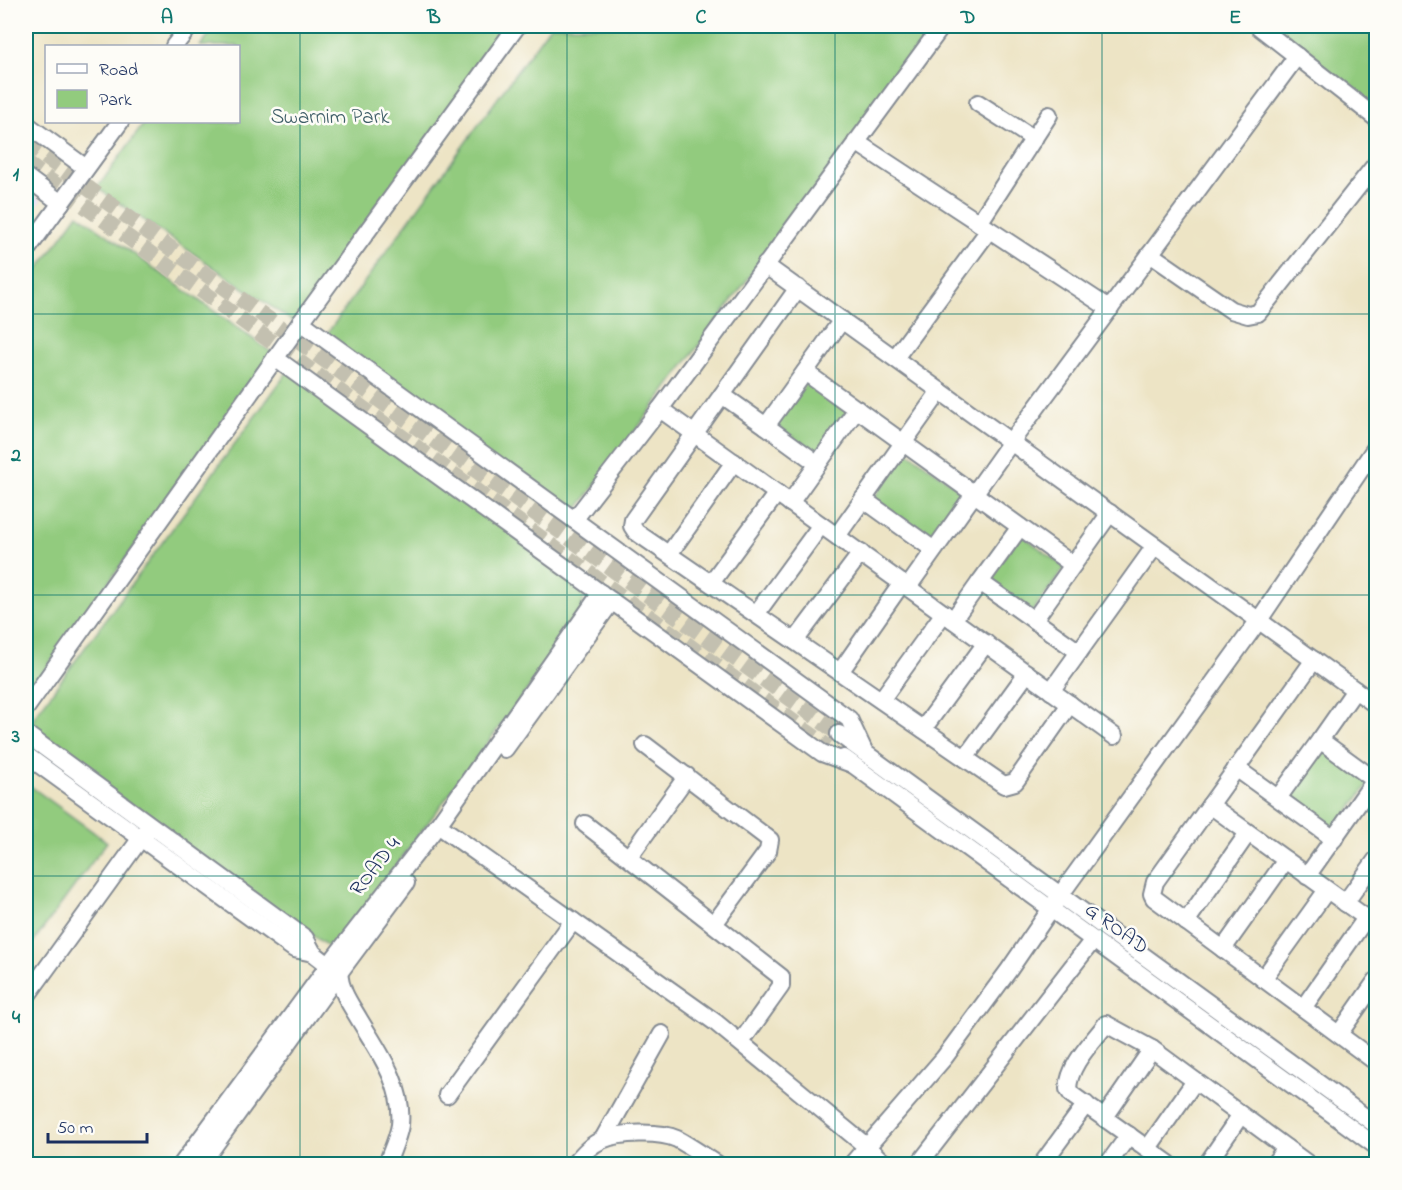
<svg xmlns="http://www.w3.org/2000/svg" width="1402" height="1190" viewBox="0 0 1402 1190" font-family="'Indie Flower',sans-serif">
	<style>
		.built { fill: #ded5f6 }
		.green { fill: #92cb7e; stroke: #567d6e; stroke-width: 1.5 }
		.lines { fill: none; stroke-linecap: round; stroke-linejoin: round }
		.minor-tunnel { stroke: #c3c0b0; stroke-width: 16; stroke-dasharray: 16 8; stroke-linecap: butt }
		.minor-casing { stroke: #848a92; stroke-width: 20 }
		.minor { stroke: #fff; stroke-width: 16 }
		.grid { fill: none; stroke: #0f766e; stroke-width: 1.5; stroke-opacity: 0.55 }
		.labels { text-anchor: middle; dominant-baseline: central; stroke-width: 5; stroke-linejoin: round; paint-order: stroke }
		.park-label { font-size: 21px; fill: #3f5e68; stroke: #fdfcf7 }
		.street-label { font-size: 21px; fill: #1b2f5e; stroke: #fdfcf7 }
		.neatline { fill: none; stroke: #0f766e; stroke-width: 2 }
		.grid-label { font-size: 20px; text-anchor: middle; font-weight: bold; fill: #0f766e }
	</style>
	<rect width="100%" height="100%" fill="#fdfcf7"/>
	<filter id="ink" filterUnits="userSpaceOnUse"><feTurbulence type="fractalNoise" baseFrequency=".0167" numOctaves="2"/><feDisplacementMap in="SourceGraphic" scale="12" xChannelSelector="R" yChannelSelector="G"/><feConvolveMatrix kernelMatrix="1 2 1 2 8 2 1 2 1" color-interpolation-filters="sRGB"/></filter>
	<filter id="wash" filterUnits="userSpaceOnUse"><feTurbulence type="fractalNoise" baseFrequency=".008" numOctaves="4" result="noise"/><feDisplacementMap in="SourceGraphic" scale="24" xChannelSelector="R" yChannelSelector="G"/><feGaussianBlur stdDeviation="1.35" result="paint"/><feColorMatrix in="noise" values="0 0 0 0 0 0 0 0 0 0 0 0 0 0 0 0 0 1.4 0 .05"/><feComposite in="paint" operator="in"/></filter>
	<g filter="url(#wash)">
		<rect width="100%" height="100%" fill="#ede4c5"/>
		<polygon class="built" points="26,189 41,200 26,222"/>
		<g class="green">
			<polygon points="216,26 508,26 295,323 97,188 145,122 238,122 238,46 200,46"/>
			<polygon points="550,26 935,26 568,522 323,339"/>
			<polygon points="1274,26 1376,26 1376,109"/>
			<polygon points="78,214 274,354 26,696 26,286"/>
			<polygon points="289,370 587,579 580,619 333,950 32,735 34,717"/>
			<polygon points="810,378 851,408 817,455 776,425"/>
			<polygon points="907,451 966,494 932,541 873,499"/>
			<polygon points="1021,534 1065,568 1031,613 987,579"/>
			<polygon points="1320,746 1370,782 1335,830 1285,794"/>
			<polygon points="26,783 107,842 26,952"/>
		</g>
	</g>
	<g filter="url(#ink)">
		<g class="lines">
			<g class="minor-tunnel">
				<polyline points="26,143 839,734"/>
				<polyline points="26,163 828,747"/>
			</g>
			<g class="minor-casing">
				<g id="minor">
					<polyline points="1258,26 1376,118"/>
					<polyline points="174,46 190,26"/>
					<polyline points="978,103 1034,139"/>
					<polyline points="26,124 86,168"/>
					<polyline points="856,142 1110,309"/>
					<polyline points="26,177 61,203"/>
					<polyline points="979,223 1049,115"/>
					<polyline points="26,251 120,122"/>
					<polyline points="1150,254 1231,310 1248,315 1258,313 1376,164"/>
					<polyline points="765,265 1376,705"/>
					<polyline points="798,288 633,520 632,526 636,532 1004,785 1015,782 1070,704"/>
					<polyline points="301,322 849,719 865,753"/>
					<polyline points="275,358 822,753 852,764"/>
					<polyline points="895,358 989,230"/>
					<polyline points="805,372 1073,565"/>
					<polyline points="722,395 766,426 842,320"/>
					<polyline points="660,409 1114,736"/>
					<polyline points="766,426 818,464"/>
					<polyline points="863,499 934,550"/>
					<polyline points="790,503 857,409"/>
					<polyline points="574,520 660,409 942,26"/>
					<polyline points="837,536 940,391"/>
					<polyline points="669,554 734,462"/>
					<polyline points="980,582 1020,527"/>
					<polyline points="711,583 777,493"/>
					<polyline points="908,587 1011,442 1297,56"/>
					<polyline points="756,614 821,525"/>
					<polyline points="953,620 980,582 1079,652"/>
					<polyline points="1034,620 1110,513"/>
					<polyline points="795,641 861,553"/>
					<polyline points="1314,660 1155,882 1152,894 1154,898 1376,1062"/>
					<polyline points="840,672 902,583"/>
					<polyline points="1355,690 1320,740 1376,781"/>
					<polyline points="1051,691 1155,546"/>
					<polyline points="881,700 944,613"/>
					<polyline points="26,708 301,322 517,26"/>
					<polyline points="923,729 986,643"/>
					<polyline points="26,734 305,938 313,953"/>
					<polyline points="839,734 1376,1125"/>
					<polyline points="645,745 770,840 768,851 714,924"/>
					<polyline points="505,749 612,601"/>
					<path d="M26 755 294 949 313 953 339 973C341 992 349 1002 359 1019 378 1051 404 1085 400 1125 398 1138 391 1152 387 1164"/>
					<polyline points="844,758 1376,1146"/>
					<polyline points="965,758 1027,673"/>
					<polyline points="1236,768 1334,839"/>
					<polyline points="1278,798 1320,740"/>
					<polyline points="1210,805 1376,925"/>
					<polyline points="585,824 781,977 781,986 741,1042"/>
					<polyline points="438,825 715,1022 866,1146 885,1164"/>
					<polyline points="629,857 687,776"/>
					<polyline points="1307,876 1375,780"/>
					<polyline points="1345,903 1376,860"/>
					<polyline points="1186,922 1248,833"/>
					<polyline points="1223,949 1286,860"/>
					<polyline points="1263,979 1327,890"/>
					<polyline points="26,997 146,831"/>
					<polyline points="1303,1008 1366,918"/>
					<polyline points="1339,1034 1376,981"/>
					<polyline points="447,1095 573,921"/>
					<polyline points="1105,1117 1152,1049"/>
					<polyline points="603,1139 662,1034"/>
					<polyline points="1148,1148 1195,1081"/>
					<polyline points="182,1164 329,965 438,825 601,593"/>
					<polyline points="201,1164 339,973 406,883"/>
					<path d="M574 1164C582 1155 590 1145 602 1140 619 1132 660 1131 677 1139 690 1146 704 1156 717 1164"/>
					<polyline points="852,1164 944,1058 1009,970 1061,894 1259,620 1376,447"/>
					<polyline points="919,1164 1093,940"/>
					<polyline points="1042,1164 1086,1104"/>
					<polyline points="1108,1164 1129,1135"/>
					<path d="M1169 1164 1072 1095 1068 1089C1069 1064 1092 1043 1106 1024L1152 1049 1308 1164"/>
					<polyline points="1207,1164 1240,1116"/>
					<polyline points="1274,1164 1286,1148"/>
				</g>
			</g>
			<use href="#minor" class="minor"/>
		</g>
	</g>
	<path class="grid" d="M300 26V1164M567 26V1164M835 26V1164M1102 26V1164M26 314H1376M26 595H1376M26 876H1376"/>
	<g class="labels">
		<g class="park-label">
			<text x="330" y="118">Swarnim Park</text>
		</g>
		<g class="street-label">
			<text transform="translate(376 867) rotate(-52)">ROAD 4</text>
			<text transform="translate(1116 929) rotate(36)">G ROAD</text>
		</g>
	</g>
	<rect width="1402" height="1190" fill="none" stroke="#fdfcf7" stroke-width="66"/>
	<rect x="45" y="45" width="195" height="78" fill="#fdfcf7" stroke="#a3aaba" stroke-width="1.5"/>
	<rect x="57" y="64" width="30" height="9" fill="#ffffff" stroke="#a3aaba" stroke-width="1.5"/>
	<text x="99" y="75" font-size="18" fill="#1b2f5e">Road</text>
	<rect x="57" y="90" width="30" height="18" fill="#92cb7e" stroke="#a3aaba" stroke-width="1.5"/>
	<text x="99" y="105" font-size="18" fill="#1b2f5e">Park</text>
	<path d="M48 1133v9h99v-9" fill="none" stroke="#1b2f5e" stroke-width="3"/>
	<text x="57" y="1133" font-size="18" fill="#1b2f5e" stroke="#fdfcf7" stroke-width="4.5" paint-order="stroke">50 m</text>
	<rect x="33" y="33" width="1336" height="1124" class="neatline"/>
	<g class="grid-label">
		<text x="167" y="23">A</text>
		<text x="434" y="23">B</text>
		<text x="701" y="23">C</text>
		<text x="968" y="23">D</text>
		<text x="1235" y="23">E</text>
		<text x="16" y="180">1</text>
		<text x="16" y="461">2</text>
		<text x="16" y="742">3</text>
		<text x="16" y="1023">4</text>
	</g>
</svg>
